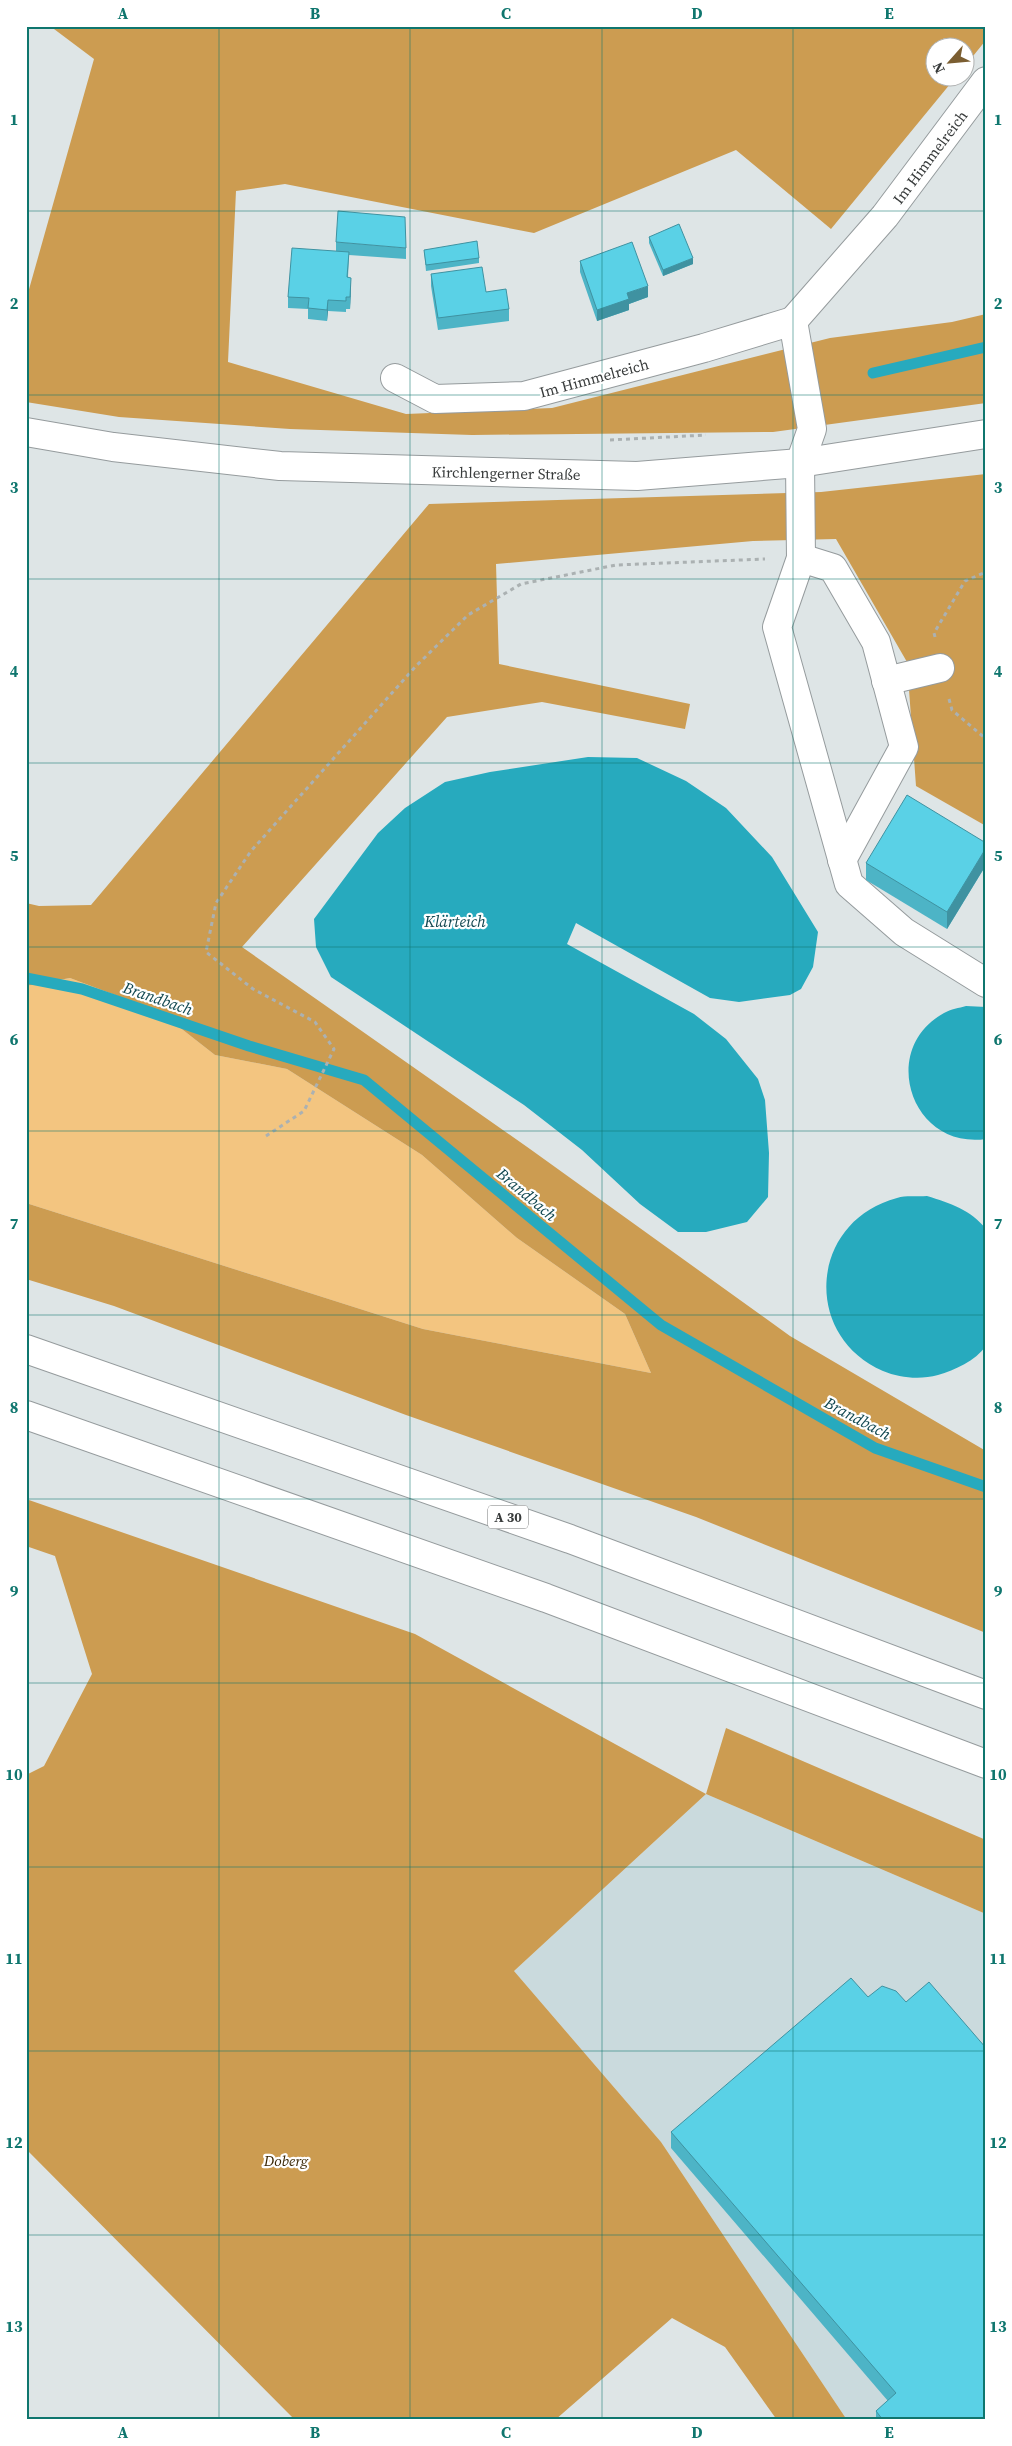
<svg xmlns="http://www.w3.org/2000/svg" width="1012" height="2446" viewBox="0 0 1012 2446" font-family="'Source Serif 4',serif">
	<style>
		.built { fill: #cadadd }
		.green { fill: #f3c580 }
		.forest { fill: #cc9c51 }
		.water { fill: #27aabe }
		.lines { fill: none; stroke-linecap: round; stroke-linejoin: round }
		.stream { stroke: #27aabe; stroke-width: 11 }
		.minor-casing { stroke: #959b9d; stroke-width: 30 }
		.highway-casing { stroke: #959b9d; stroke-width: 30 }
		.path { stroke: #abb1b2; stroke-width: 3; stroke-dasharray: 4 4; stroke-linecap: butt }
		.minor { stroke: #fff; stroke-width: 28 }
		.highway { stroke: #fff; stroke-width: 28 }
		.wall { fill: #4db4c6 }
		.shaded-wall { fill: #3f92a1 }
		.building { fill: #5ad1e6; stroke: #3f92a1 }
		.grid { fill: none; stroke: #0f766e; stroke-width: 1; stroke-opacity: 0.55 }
		.labels { text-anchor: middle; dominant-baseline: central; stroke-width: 4.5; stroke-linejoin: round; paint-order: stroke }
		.shield { fill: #fff; stroke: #747676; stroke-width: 1 }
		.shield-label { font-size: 14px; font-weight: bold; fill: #383b3b }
		.street-label { font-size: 15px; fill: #383b3b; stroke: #fff }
		.park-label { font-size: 15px; font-style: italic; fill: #3a2604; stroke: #fff }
		.water-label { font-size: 16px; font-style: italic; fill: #114750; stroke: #fff }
		.neatline { fill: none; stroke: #0f766e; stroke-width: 2 }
		.grid-label { font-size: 16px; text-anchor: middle; font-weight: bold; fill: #0f766e }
	</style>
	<rect width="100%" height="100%" fill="#dee5e6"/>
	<polygon class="built" points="706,1794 986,1914 986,2420 847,2420 661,2142 514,1971"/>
	<polygon class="green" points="70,978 160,1012 215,1055 287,1069 422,1155 517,1238 625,1314 651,1373 423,1329 26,1203 26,986"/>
	<g class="forest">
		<polygon points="50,26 986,26 986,40 965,66 964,48 934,48 934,78 955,78 831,229 736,150 534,233 285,184 236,191 228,362 406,414 552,408 830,338 952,322 986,314 986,403 773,432 472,435 290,429 119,417 26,402 26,300 94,59"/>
		<polygon points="986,474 986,826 916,786 907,662 836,539 753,541 496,564 499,664 690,704 685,729 542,702 447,717 242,947 530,1149 790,1336 986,1451 986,1633 696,1517 406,1415 114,1306 26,1279 26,1203 423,1329 651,1373 625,1314 517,1238 422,1155 287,1069 215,1055 160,1012 70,978 26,986 26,903 39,906 91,905 429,504 821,492"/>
		<polygon points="26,1499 415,1634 706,1794 726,1728 986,1840 986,1914 706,1794 514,1971 661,2142 847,2420 777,2420 725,2347 672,2318 555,2420 295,2420 26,2149 26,1775 44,1766 92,1674 55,1556 26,1546"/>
	</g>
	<g class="water">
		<polygon points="588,757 637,758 686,781 726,808 772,857 818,932 813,967 801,989 790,995 739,1002 710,998 576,923 567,944 694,1014 726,1039 758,1079 765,1100 769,1153 768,1197 747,1222 706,1232 678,1232 640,1204 582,1150 524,1105 331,977 316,947 314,919 378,833 405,808 445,782 490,772"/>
		<path d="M966 1006 986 1007V1139C911 1150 878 1049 944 1013 951 1009 959 1008 966 1006Z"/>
		<path d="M927 1196C950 1203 971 1210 986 1229V1346C975 1361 955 1370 938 1375 920 1380 900 1378 883 1371 801 1335 810 1221 897 1198 906 1195 917 1197 927 1196Z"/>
	</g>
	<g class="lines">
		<g class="stream">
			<polyline points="873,373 986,347"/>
			<polyline points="26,978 82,989 249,1046 364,1080 661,1325 875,1448 986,1487"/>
		</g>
		<g class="minor-casing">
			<g id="minor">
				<polyline points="986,81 885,216 793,321 812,429 800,463 801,558 777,627 849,884 904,932 986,983"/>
				<polyline points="395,378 435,399 524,396 704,348 793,321"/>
				<polyline points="26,432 113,447 280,466 637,476 800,463 986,434"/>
				<polyline points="801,558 833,568 876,642 904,747 842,860"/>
				<polyline points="886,681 940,668"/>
			</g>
		</g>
		<g class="highway-casing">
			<g id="highway">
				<polyline points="26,1349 570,1539 986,1695"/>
				<polyline points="26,1415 546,1598 986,1764"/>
			</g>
		</g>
		<g class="path">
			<polyline points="610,440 706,435"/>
			<polyline points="935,637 934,633 965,581 986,572"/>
			<polyline points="949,699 952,710 986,739"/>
			<polyline points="266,1136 304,1111 334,1049 315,1022 253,989 206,952 216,903 251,851 416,666 468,615 521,584 616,565 765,559"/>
		</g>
		<use href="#minor" class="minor"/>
		<use href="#highway" class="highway"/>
	</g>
	<g class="wall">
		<polygon points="649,237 693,264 663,276 649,243"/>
		<polygon points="336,242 406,248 406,259 349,255 348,277 351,289 350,309 346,309 346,312 328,311 327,321 308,319 308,309 288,308 288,297 336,251"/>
		<polygon points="424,250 479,258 479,263 426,271"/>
		<polygon points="580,261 648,297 629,304 629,310 597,321 580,272"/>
		<polygon points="431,274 486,292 509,309 509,321 438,330 431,286"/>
		<polygon points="986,843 986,865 947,929 866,880 866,863"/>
		<polygon points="868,1997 986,2420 876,2420 876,2411 888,2401 671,2148 671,2132"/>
	</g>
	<g class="shaded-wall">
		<polygon points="693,258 693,264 663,276 663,270"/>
		<polygon points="351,278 351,289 350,309 350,297"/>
		<polygon points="648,286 648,297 629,304 629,310 597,321 597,310 627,293"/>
		<polygon points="328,300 328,311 327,321 327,310"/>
		<polygon points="986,848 986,865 947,929 947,912"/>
	</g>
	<g class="building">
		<polygon points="338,211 405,217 406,248 336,242"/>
		<polygon points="679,224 693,258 663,270 649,237"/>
		<polygon points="477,241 479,258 426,265 424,250"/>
		<polygon points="632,242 648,286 627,293 629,299 597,310 580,261"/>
		<polygon points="292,248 349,252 347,277 351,278 350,297 346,297 346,301 328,300 327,310 308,308 309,298 288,297"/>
		<polygon points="482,267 486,292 506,289 509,309 438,318 431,274"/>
		<polygon points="907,795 986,843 986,848 947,912 866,863"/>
		<polygon points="851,1978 868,1997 882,1986 896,1991 906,2002 929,1982 986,2048 986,2420 883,2420 876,2411 896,2393 671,2132"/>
	</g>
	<path class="grid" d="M219 26V2420M410 26V2420M602 26V2420M793 26V2420M26 211H986M26 395H986M26 579H986M26 763H986M26 947H986M26 1131H986M26 1315H986M26 1499H986M26 1683H986M26 1867H986M26 2051H986M26 2235H986"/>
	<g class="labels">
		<rect class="shield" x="488" y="1505.5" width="40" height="23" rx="4"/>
		<g class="shield-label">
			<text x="508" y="1517">A 30</text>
		</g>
		<g class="street-label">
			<text transform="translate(930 157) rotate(-53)">Im Himmelreich</text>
			<text transform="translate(594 378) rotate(-15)">Im Himmelreich</text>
			<text transform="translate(506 473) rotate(1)">Kirchlengerner Straße</text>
		</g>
		<g class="park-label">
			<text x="286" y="2160">Doberg</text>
		</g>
		<g class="water-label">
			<text x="455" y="921">Klärteich</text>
			<text transform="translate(158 998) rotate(19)">Brandbach</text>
			<text transform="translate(527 1194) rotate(40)">Brandbach</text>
			<text transform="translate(858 1418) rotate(28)">Brandbach</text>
		</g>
	</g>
	<rect width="1012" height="2446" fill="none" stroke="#ffffff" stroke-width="55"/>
	<g transform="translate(950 62) rotate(243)"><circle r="24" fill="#ffffff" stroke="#afb1b1"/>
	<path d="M0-4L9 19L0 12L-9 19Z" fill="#7b5e31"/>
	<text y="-8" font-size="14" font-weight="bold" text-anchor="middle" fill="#383b3b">N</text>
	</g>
	<rect x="28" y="28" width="956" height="2390" class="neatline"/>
	<g class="grid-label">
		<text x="123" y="19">A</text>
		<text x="315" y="19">B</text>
		<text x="506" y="19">C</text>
		<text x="697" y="19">D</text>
		<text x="889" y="19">E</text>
		<text x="14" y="125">1</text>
		<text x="998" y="125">1</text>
		<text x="14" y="309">2</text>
		<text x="998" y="309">2</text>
		<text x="14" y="493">3</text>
		<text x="998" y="493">3</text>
		<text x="14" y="677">4</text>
		<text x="998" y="677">4</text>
		<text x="14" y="861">5</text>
		<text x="998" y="861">5</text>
		<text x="14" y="1045">6</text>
		<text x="998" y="1045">6</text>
		<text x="14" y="1229">7</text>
		<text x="998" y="1229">7</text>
		<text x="14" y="1413">8</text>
		<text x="998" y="1413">8</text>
		<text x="14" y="1597">9</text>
		<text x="998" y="1597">9</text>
		<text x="14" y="1780">10</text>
		<text x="998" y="1780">10</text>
		<text x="14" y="1964">11</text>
		<text x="998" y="1964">11</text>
		<text x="14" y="2148">12</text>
		<text x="998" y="2148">12</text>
		<text x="14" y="2332">13</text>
		<text x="998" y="2332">13</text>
		<text x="123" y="2438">A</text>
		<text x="315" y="2438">B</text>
		<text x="506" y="2438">C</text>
		<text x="697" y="2438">D</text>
		<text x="889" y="2438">E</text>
	</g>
</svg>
